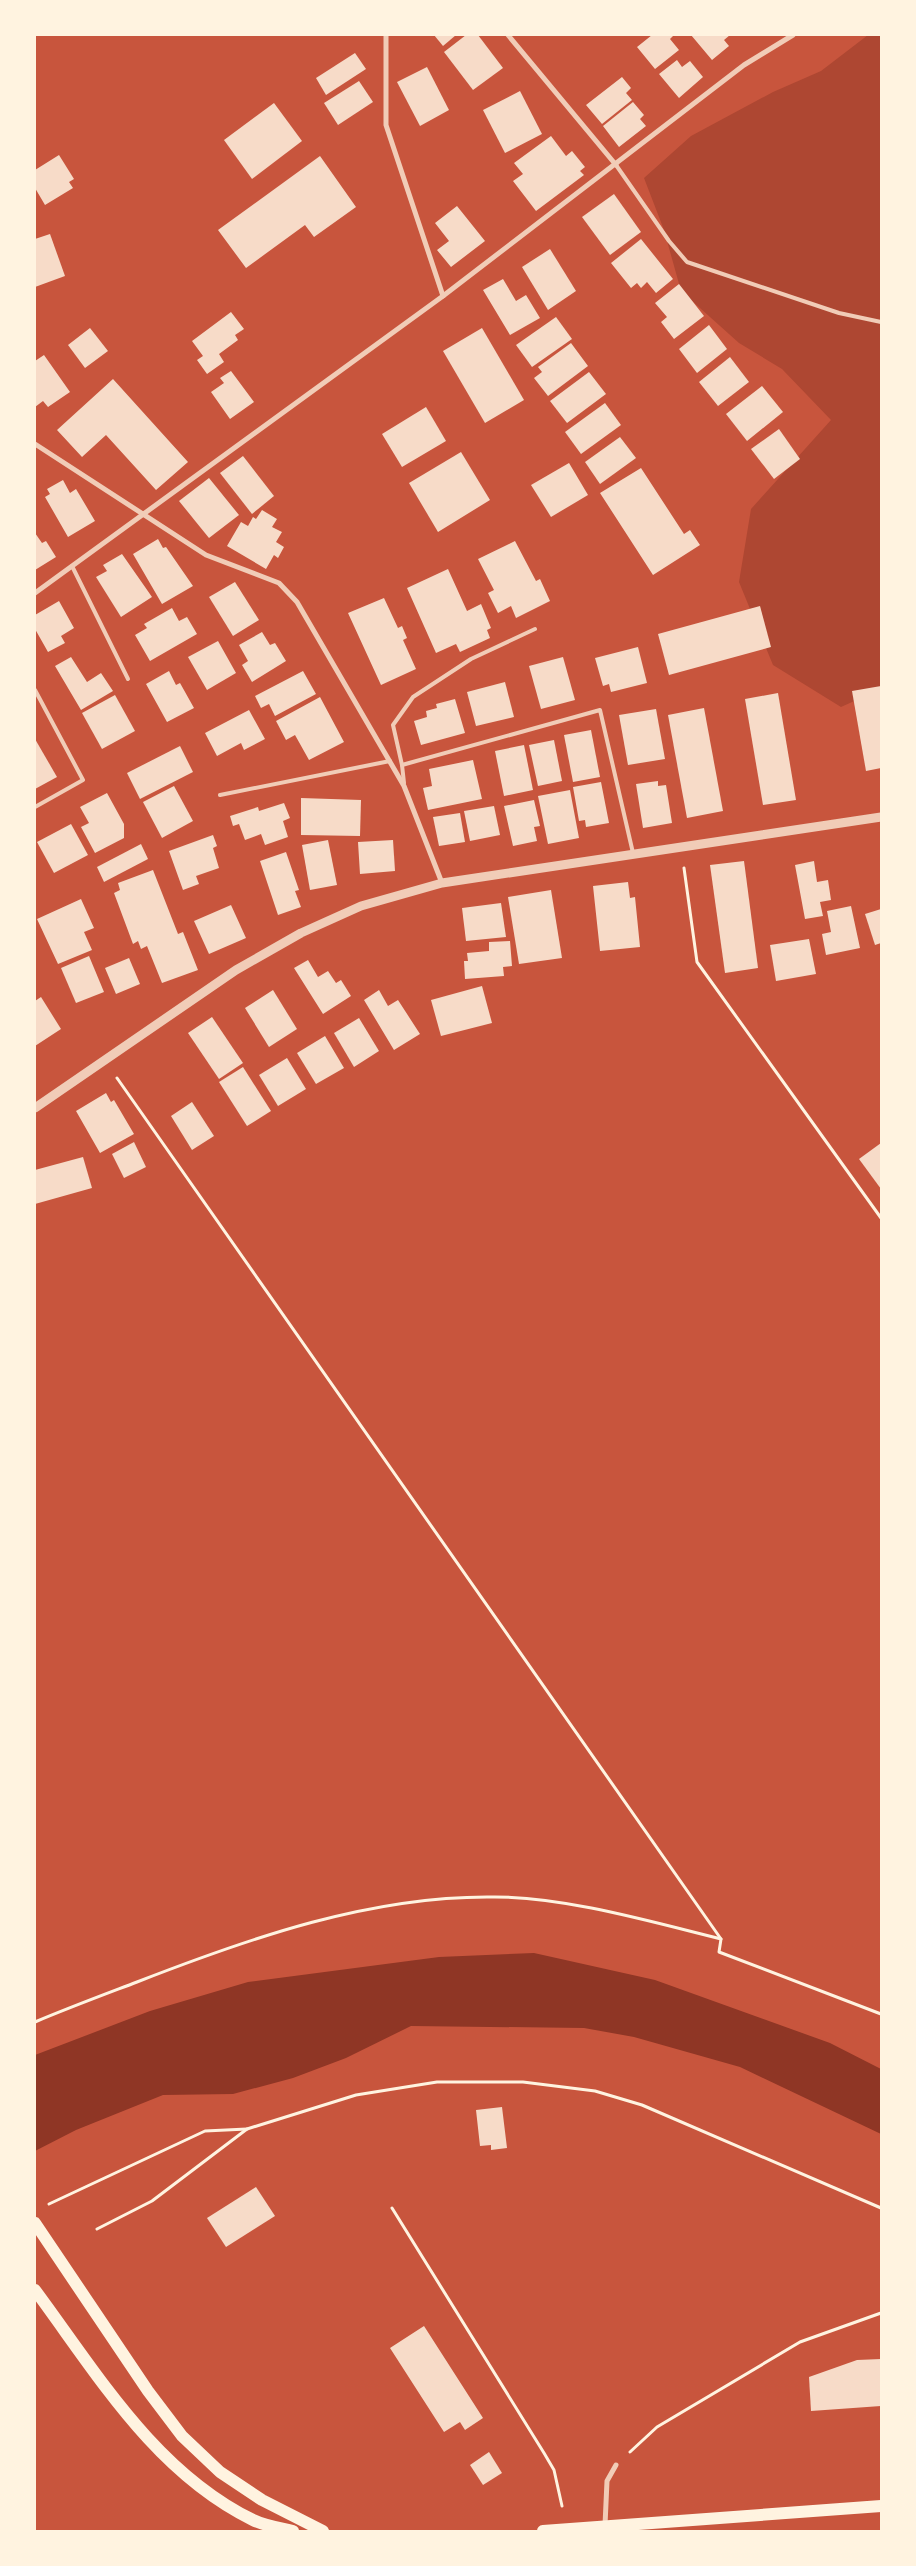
<svg xmlns="http://www.w3.org/2000/svg" width="916" height="2566" viewBox="0 0 916 2566" font-family="Roboto,sans-serif">
	<style>
		.green { fill: #ae4732 }
		.water { fill: #8f3625 }
		.building { fill: #f7dbc8 }
		.lines { fill: none; stroke-linecap: round; stroke-linejoin: round }
		.path { stroke: #fff3e0; stroke-width: 3 }
		.service { stroke: #f1ccb7; stroke-width: 4 }
		.minor { stroke: #f1ccb7; stroke-width: 5 }
		.tertiary { stroke: #f1ccb7; stroke-width: 9 }
		.primary { stroke: #fff3e0; stroke-width: 12 }
	</style>
	<rect width="100%" height="100%" fill="#c8553d"/>
	<polygon class="green" points="868,35 881,35 881,689 841,707 773,665 739,582 751,509 831,420 782,369 739,343 681,291 664,230 644,178 691,136 773,92 821,71"/>
	<polygon class="water" points="534,1953 655,1980 830,2043 881,2069 881,2134 740,2067 634,2037 584,2028 411,2026 346,2058 293,2078 233,2094 163,2095 76,2130 35,2151 35,2055 150,2011 248,1982 439,1957"/>
	<g class="building">
		<polygon points="434,35 456,35 443,46"/>
		<polygon points="466,35 478,35 503,68 473,90 444,52"/>
		<polygon points="652,35 674,35 670,39 679,50 655,69 637,47"/>
		<polygon points="691,35 730,35 724,40 729,46 712,60"/>
		<polygon points="355,53 366,69 326,95 316,78"/>
		<polygon points="677,60 682,67 690,61 703,77 679,98 659,74"/>
		<polygon points="427,67 449,110 420,126 397,82"/>
		<polygon points="622,77 631,88 626,93 632,100 602,124 586,105"/>
		<polygon points="359,81 373,102 338,125 324,103"/>
		<polygon points="520,91 542,134 505,153 483,110"/>
		<polygon points="633,102 644,115 640,119 646,126 619,147 603,126"/>
		<polygon points="274,103 302,141 252,179 224,140"/>
		<polygon points="551,136 566,156 572,151 585,167 580,171 584,175 536,211 513,181 523,174 514,163"/>
		<polygon points="59,155 74,179 69,182 73,188 45,205 35,188 35,170"/>
		<polygon points="320,156 356,207 314,237 305,225 246,268 218,230"/>
		<polygon points="614,194 641,232 610,255 582,217"/>
		<polygon points="457,206 485,241 451,267 437,250 449,241 435,223"/>
		<polygon points="50,234 65,276 35,287 35,239"/>
		<polygon points="641,239 673,279 656,293 647,282 641,288 637,283 631,288 611,263"/>
		<polygon points="550,249 576,291 548,310 522,267"/>
		<polygon points="503,279 516,301 526,295 540,318 510,335 483,290"/>
		<polygon points="679,284 704,316 674,339 661,322 667,317 655,303"/>
		<polygon points="231,312 244,329 235,335 238,340 219,354 224,362 207,374 197,360 203,356 192,341"/>
		<polygon points="556,317 572,339 532,367 516,345"/>
		<polygon points="709,325 727,349 697,373 679,349"/>
		<polygon points="90,328 108,351 85,368 68,345"/>
		<polygon points="482,328 524,400 485,423 443,351"/>
		<polygon points="571,343 588,366 548,396 534,378 542,372 538,367"/>
		<polygon points="44,355 70,392 48,407 43,401 35,407 35,361"/>
		<polygon points="730,357 749,382 718,406 699,382"/>
		<polygon points="231,371 254,402 230,419 211,392 224,383 220,378"/>
		<polygon points="589,372 606,394 567,423 550,401"/>
		<polygon points="113,379 188,462 156,490 106,435 82,457 57,430"/>
		<polygon points="762,386 783,412 747,441 726,414"/>
		<polygon points="605,403 621,425 581,454 565,432"/>
		<polygon points="426,407 446,441 402,467 382,434"/>
		<polygon points="779,429 800,459 774,479 751,449"/>
		<polygon points="620,437 636,458 600,484 585,462"/>
		<polygon points="461,452 490,500 438,532 409,483"/>
		<polygon points="243,456 274,496 252,514 220,473"/>
		<polygon points="569,463 588,495 551,517 531,485"/>
		<polygon points="641,468 684,534 690,530 700,545 653,575 600,493"/>
		<polygon points="209,478 239,515 209,538 179,501"/>
		<polygon points="63,480 70,493 76,489 95,521 68,537 45,497 50,494 47,489"/>
		<polygon points="262,510 277,519 272,527 282,532 276,542 284,547 278,558 274,555 266,569 227,546 241,522 248,526 253,517 256,519"/>
		<polygon points="35,533 42,543 46,541 56,557 35,570"/>
		<polygon points="158,539 163,548 166,547 193,586 162,604 133,554"/>
		<polygon points="515,541 536,581 540,579 550,601 516,618 511,606 498,613 488,593 494,590 478,559"/>
		<polygon points="122,554 152,597 121,617 96,577 107,571 103,565"/>
		<polygon points="448,569 467,611 481,604 491,628 487,630 490,638 460,652 456,644 436,653 407,588"/>
		<polygon points="235,582 259,620 233,636 209,597"/>
		<polygon points="384,598 398,628 402,626 407,638 403,640 416,669 381,685 348,613"/>
		<polygon points="59,601 74,628 61,636 65,643 48,652 35,629 35,615"/>
		<polygon points="760,606 771,647 669,675 658,634"/>
		<polygon points="172,608 179,621 187,617 197,634 150,661 135,635 147,628 144,624"/>
		<polygon points="262,632 270,645 275,643 286,661 252,682 242,665 248,661 239,645"/>
		<polygon points="218,641 236,673 207,690 188,657"/>
		<polygon points="638,647 647,683 611,692 609,684 603,686 595,658"/>
		<polygon points="71,657 87,682 101,673 113,691 81,710 55,666"/>
		<polygon points="563,657 575,700 541,709 529,666"/>
		<polygon points="169,671 176,685 180,683 194,708 167,722 146,684"/>
		<polygon points="303,671 316,694 275,716 269,704 261,708 255,696"/>
		<polygon points="505,682 514,717 476,726 467,692"/>
		<polygon points="881,686 881,768 866,771 852,691"/>
		<polygon points="778,693 796,800 763,805 745,699"/>
		<polygon points="115,695 135,731 102,749 82,713"/>
		<polygon points="320,697 344,742 309,760 295,735 286,740 276,721"/>
		<polygon points="455,699 465,733 421,745 414,721 427,717 426,711 437,708 436,704"/>
		<polygon points="704,708 723,811 687,818 668,715"/>
		<polygon points="656,709 665,759 628,765 619,715"/>
		<polygon points="249,710 265,739 244,750 241,743 217,756 205,733"/>
		<polygon points="591,730 600,777 573,782 564,735"/>
		<polygon points="35,739 57,777 35,789"/>
		<polygon points="554,740 562,781 538,786 529,745"/>
		<polygon points="524,745 533,790 504,796 495,751"/>
		<polygon points="180,746 193,772 140,799 127,773"/>
		<polygon points="473,760 482,799 428,810 423,788 432,786 429,769"/>
		<polygon points="658,781 658,786 666,785 672,823 643,828 636,784"/>
		<polygon points="601,782 609,823 586,827 585,820 579,821 573,787"/>
		<polygon points="174,786 193,821 162,838 143,802"/>
		<polygon points="570,790 579,838 548,844 538,796"/>
		<polygon points="107,793 124,824 124,838 95,853 81,827 89,823 80,807"/>
		<polygon points="301,798 361,800 360,836 301,835"/>
		<polygon points="534,800 540,826 534,827 537,841 513,846 504,806"/>
		<polygon points="284,803 290,818 283,821 288,837 265,845 261,834 245,840 239,824 233,826 230,816 258,807 259,811"/>
		<polygon points="494,806 500,835 470,841 464,811"/>
		<polygon points="460,813 465,842 439,846 433,817"/>
		<polygon points="71,824 88,855 54,873 37,842"/>
		<polygon points="213,835 217,846 213,848 219,868 196,876 199,884 183,890 169,851"/>
		<polygon points="328,840 337,885 310,890 302,845"/>
		<polygon points="393,840 395,871 360,874 358,842"/>
		<polygon points="141,844 148,859 104,882 97,867"/>
		<polygon points="286,852 299,890 295,891 301,907 278,915 260,861"/>
		<polygon points="744,861 758,968 725,973 710,865"/>
		<polygon points="814,861 817,882 828,880 831,900 820,902 823,916 805,919 795,865"/>
		<polygon points="153,870 178,934 183,932 198,970 162,983 147,946 141,949 138,941 133,944 114,893 120,890 118,883"/>
		<polygon points="628,882 630,898 635,897 640,947 600,951 593,886"/>
		<polygon points="551,890 562,958 519,964 508,897"/>
		<polygon points="81,899 94,928 84,932 92,950 58,964 37,919"/>
		<polygon points="501,903 506,937 466,941 462,908"/>
		<polygon points="231,905 246,938 209,954 194,921"/>
		<polygon points="851,906 860,948 826,955 822,934 831,932 827,911"/>
		<polygon points="881,909 881,943 875,945 865,914"/>
		<polygon points="809,939 816,974 776,981 770,945"/>
		<polygon points="510,941 512,966 503,967 504,976 465,979 464,961 468,961 467,953 489,951 489,942"/>
		<polygon points="89,956 104,992 76,1003 61,968"/>
		<polygon points="129,958 140,984 116,994 105,968"/>
		<polygon points="308,960 318,977 328,971 336,983 341,980 351,996 323,1014 294,968"/>
		<polygon points="482,986 492,1023 441,1036 431,1000"/>
		<polygon points="273,990 297,1029 269,1047 245,1008"/>
		<polygon points="379,990 388,1006 398,1000 420,1034 394,1050 364,1000"/>
		<polygon points="41,997 61,1029 35,1046 35,1001"/>
		<polygon points="212,1017 243,1063 219,1079 188,1033"/>
		<polygon points="359,1018 379,1051 354,1067 334,1033"/>
		<polygon points="325,1036 344,1068 316,1084 297,1053"/>
		<polygon points="287,1058 306,1089 278,1106 259,1075"/>
		<polygon points="243,1067 271,1111 247,1126 219,1082"/>
		<polygon points="106,1093 111,1102 114,1100 134,1134 100,1153 76,1111"/>
		<polygon points="192,1102 214,1136 192,1150 171,1116"/>
		<polygon points="134,1142 146,1167 124,1178 112,1154"/>
		<polygon points="881,1143 881,1189 859,1159"/>
		<polygon points="83,1157 92,1188 35,1204 35,1170"/>
		<polygon points="502,2107 507,2148 491,2150 491,2145 480,2146 476,2110"/>
		<polygon points="256,2187 275,2216 226,2247 207,2218"/>
		<polygon points="424,2326 483,2418 465,2430 460,2422 444,2432 390,2348"/>
		<polygon points="881,2359 881,2406 811,2411 809,2377 857,2360"/>
		<polygon points="489,2452 502,2473 483,2485 470,2465"/>
	</g>
	<g class="lines">
		<g class="path">
			<polyline points="684,868 697,962 881,1218"/>
			<polyline points="117,1078 721,1939"/>
			<path d="M35 2022C68 2008 103 1995 137 1982 250 1938 372 1895 495 1897 566 1897 652 1922 721 1939L719 1952 881 2014"/>
			<polyline points="49,2204 205,2131 247,2129"/>
			<polyline points="392,2208 544,2453 554,2470 562,2506"/>
			<polyline points="97,2229 152,2201 247,2129 356,2095 437,2082 523,2082 595,2091 642,2105 881,2208"/>
			<polyline points="630,2452 657,2427 800,2342 881,2313"/>
		</g>
		<g class="service">
			<polyline points="616,165 669,241 687,262 839,313 881,322"/>
			<polyline points="72,566 128,679"/>
			<polyline points="35,690 83,780 35,807"/>
			<polyline points="402,765 600,710 633,853"/>
			<polyline points="404,783 402,765 393,725 413,697 471,659 535,629"/>
			<polyline points="220,795 390,761"/>
		</g>
		<g class="minor">
			<polyline points="386,35 386,125 443,296"/>
			<polyline points="508,35 616,165"/>
			<polyline points="35,444 206,555 279,583 297,602 404,786 442,883"/>
			<polyline points="35,593 443,296 744,65 793,35"/>
			<polyline points="605,2525 607,2481 616,2465"/>
		</g>
		<polyline class="tertiary" points="35,1108 236,970 301,933 361,906 442,883 881,817"/>
		<g class="primary">
			<polyline points="35,2223 148,2391 182,2436 220,2472 262,2500 323,2531"/>
			<path d="M35 2290C98 2375 155 2472 253 2520 265 2526 280 2528 293 2531"/>
			<polyline points="543,2531 881,2506"/>
		</g>
	</g>
	<rect width="916" height="2566" fill="none" stroke="#fff3e0" stroke-width="72"/>
</svg>
